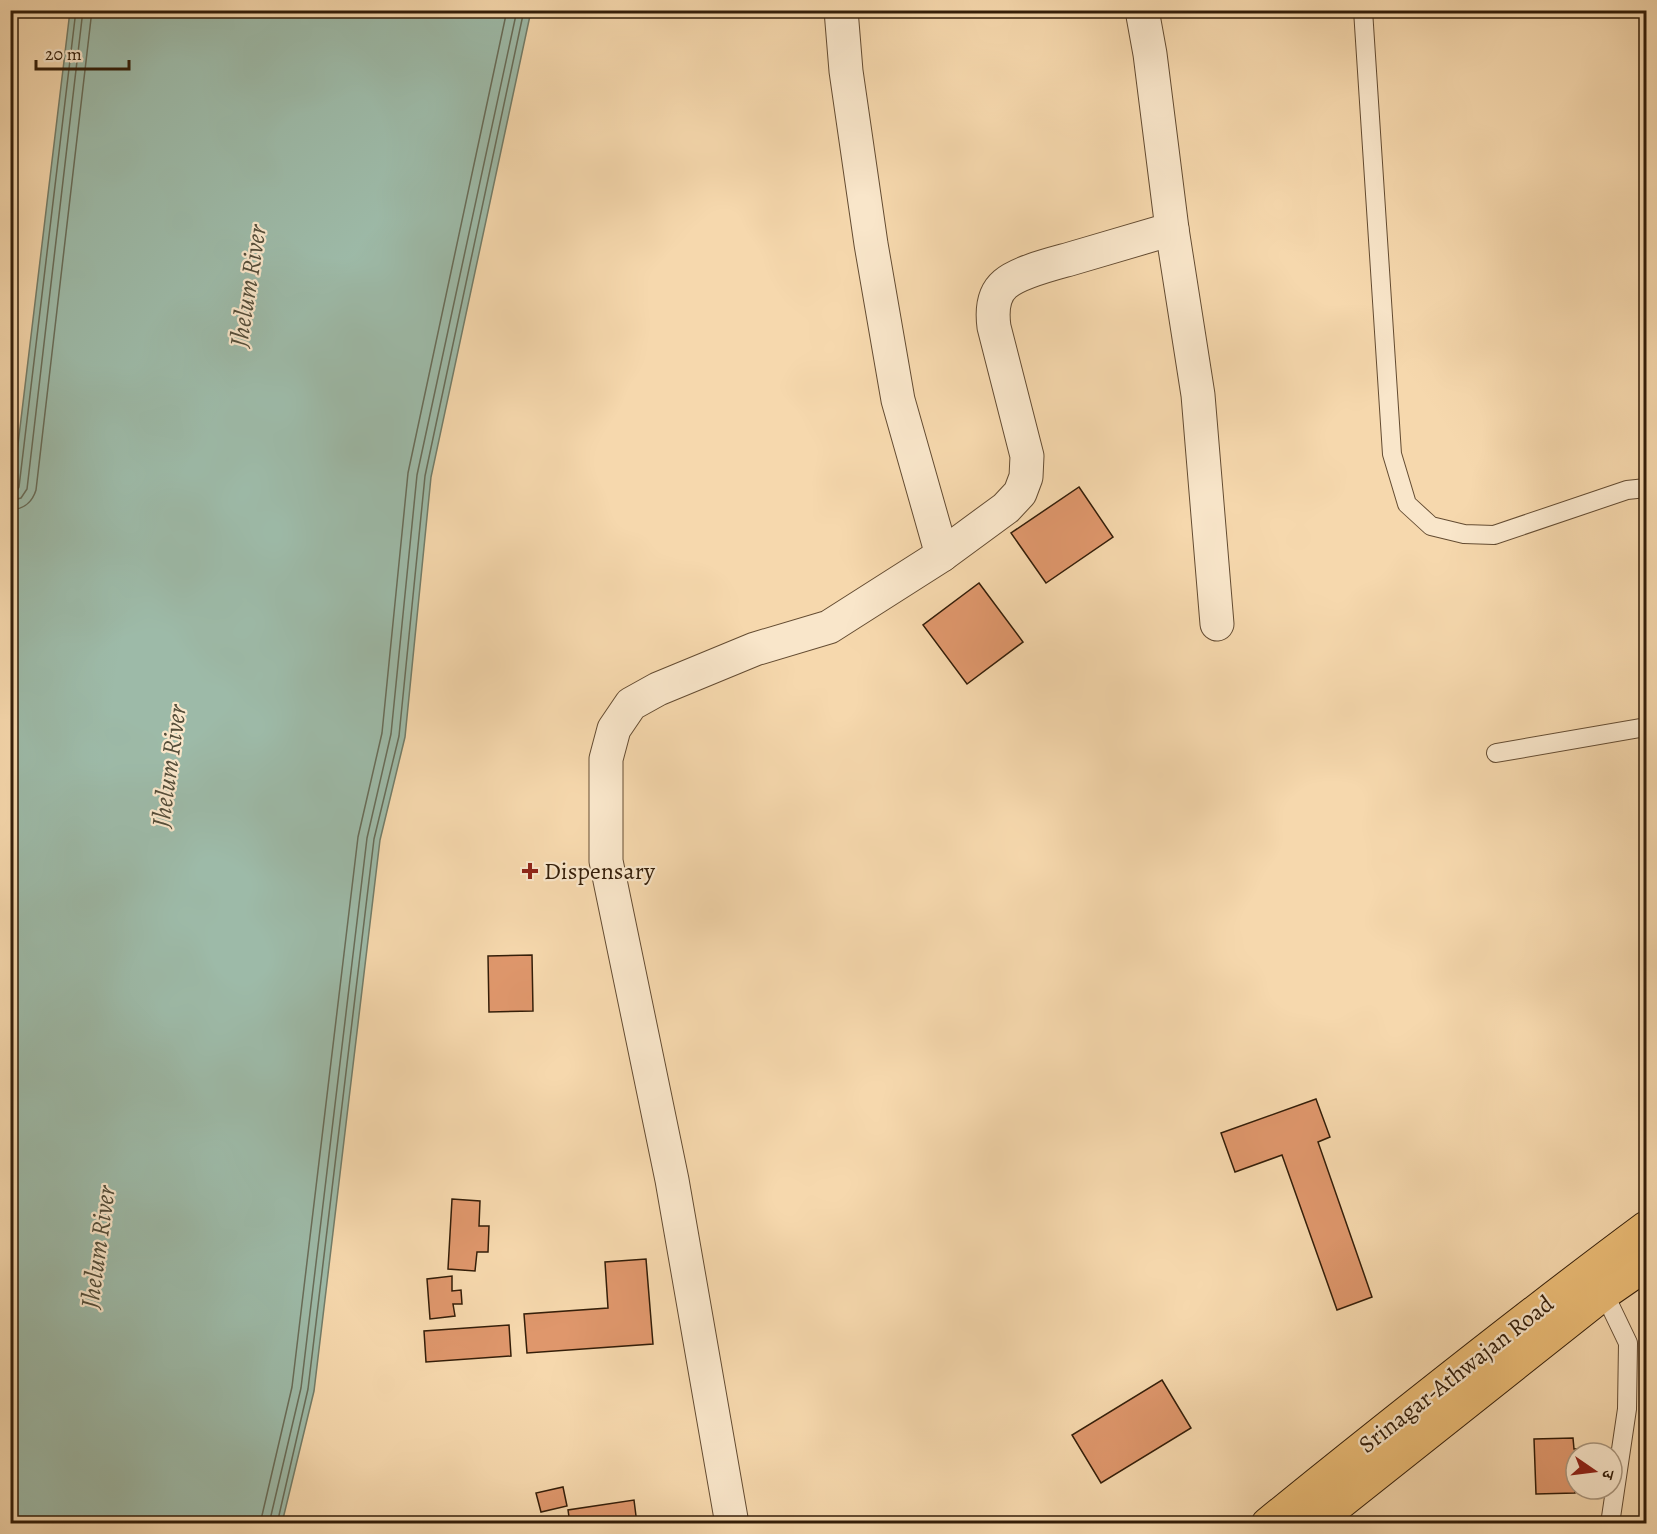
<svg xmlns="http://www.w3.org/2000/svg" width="1657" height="1534" viewBox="0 0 1657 1534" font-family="Alegreya,'Noto Serif Devanagari',serif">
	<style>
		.water { fill: #9dbaa8; stroke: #737c68; stroke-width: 1.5 }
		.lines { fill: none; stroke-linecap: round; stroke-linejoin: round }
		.shore { stroke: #686c58; stroke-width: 1.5 }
		.building { fill: #df976c; stroke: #341e09; stroke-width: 1.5 }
		.service-casing { stroke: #644c32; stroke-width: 20 }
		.minor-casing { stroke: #644c32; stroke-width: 35 }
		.trunk-casing { stroke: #341e09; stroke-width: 35 }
		.service { stroke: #f9e6ca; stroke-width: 18 }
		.minor { stroke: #f9e6ca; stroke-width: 33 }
		.trunk { stroke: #ebbc76; stroke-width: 33 }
		.poi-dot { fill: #8f2418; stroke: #f9e6ca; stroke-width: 2 }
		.labels { text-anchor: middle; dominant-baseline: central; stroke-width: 4.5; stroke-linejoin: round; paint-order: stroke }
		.poi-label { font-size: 24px; fill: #341e09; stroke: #f9e6ca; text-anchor: start }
		.street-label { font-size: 24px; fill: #341e09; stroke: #f9e6ca }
		.water-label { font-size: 26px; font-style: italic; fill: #544d39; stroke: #f9e6ca }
	</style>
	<rect width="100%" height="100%" fill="#f6d8ad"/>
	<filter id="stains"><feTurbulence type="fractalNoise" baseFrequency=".00333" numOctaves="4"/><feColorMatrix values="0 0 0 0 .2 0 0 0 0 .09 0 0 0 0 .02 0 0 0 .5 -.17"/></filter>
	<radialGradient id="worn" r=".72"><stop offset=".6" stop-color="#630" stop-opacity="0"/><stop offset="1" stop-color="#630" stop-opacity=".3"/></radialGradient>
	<polygon class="water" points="70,11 531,11 431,477 405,737 380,840 314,1391 282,1523 11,1523 10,511"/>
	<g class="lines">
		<g class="shore">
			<polyline points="10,493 16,492 19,487 76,10"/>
			<polyline points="10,501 21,498 27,489 83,10"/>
			<path d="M10 510C24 509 32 503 36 490L92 10"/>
			<polyline points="260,1524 292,1387 358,837 382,733 408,473 507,10"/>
			<polyline points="269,1524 301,1388 367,838 391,734 417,475 517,10"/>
			<polyline points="277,1524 308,1389 374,839 399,736 425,476 524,10"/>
		</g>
	</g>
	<g class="building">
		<polygon points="1079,487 1113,537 1046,583 1011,533"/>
		<polygon points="979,583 1023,642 967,684 923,625"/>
		<polygon points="532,955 533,1011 489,1012 488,956"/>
		<polygon points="1316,1099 1330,1137 1318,1142 1372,1297 1337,1310 1282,1155 1235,1172 1221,1133"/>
		<polygon points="452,1199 480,1201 479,1226 489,1226 488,1252 477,1252 475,1271 448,1269"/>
		<polygon points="646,1259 653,1344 527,1353 524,1314 608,1308 605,1262"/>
		<polygon points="452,1276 452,1291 461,1290 462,1304 453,1304 455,1316 430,1319 427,1279"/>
		<polygon points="509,1325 511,1356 426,1362 424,1331"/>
		<polygon points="1162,1380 1191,1428 1101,1483 1072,1435"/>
		<polygon points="1573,1438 1574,1449 1600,1448 1600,1453 1576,1453 1575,1493 1536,1494 1534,1439"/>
		<polygon points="563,1487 567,1506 541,1512 536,1493"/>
		<polygon points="634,1500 637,1524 570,1524 568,1510"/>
	</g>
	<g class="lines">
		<g class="service-casing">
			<g id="service">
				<polyline points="1363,10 1392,454 1407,504 1431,526 1464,534 1494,535 1627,490 1646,488"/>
				<polyline points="1496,753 1646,727"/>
				<polyline points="1604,1293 1628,1343 1627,1409 1610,1524"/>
			</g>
		</g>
		<g class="minor-casing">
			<g id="minor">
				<polyline points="841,10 846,71 871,244 898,400 942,555"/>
				<polyline points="1142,10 1150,54 1172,229 1198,395 1217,624"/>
				<path d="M732 1524 672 1180 606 861V759L614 729 631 704 658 689 755 649 829 627 942 555 1006 508 1020 493 1026 477 1027 456 994 327C992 312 992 295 1005 284 1019 272 1052 264 1070 259 1104 249 1138 239 1172 229"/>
			</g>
		</g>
		<g class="trunk-casing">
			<g id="trunk">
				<path d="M1268 1524C1393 1423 1518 1323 1646 1228"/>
				<polyline points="1313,1524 1604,1293 1646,1264"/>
			</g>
		</g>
		<use href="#service" class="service"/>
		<use href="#minor" class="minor"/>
		<use href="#trunk" class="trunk"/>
	</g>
	<path class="poi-dot" d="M527 862h6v6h6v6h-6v6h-6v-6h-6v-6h6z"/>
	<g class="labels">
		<g class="poi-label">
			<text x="544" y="871">Dispensary</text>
		</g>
		<g class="street-label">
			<text transform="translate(1456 1374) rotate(-38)">Srinagar-Athwajan Road</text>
		</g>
		<g class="water-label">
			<text transform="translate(248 286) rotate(-81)">Jhelum River</text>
			<text transform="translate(169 766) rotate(-82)">Jhelum River</text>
			<text transform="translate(98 1247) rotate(-82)">Jhelum River</text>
		</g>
	</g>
	<rect width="1657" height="1534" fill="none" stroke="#f6d8ad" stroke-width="36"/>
	<rect x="12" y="12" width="1633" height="1510" fill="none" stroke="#341e09" stroke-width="3"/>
	<rect x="18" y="18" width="1621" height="1498" fill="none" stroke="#341e09" stroke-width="1.5"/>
	<g transform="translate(1594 1471) rotate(104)"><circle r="28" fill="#f9e6ca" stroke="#aa967d" stroke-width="1.5"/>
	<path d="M0-4.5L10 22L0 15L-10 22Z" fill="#8f2418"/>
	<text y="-9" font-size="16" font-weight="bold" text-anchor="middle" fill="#341e09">उ</text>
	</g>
	<path d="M36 60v9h93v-9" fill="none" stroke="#341e09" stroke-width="3"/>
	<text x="45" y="60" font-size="18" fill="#341e09" stroke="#f9e6ca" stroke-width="4.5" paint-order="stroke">20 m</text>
	<rect width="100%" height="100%" filter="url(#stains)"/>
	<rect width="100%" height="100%" fill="url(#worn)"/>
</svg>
